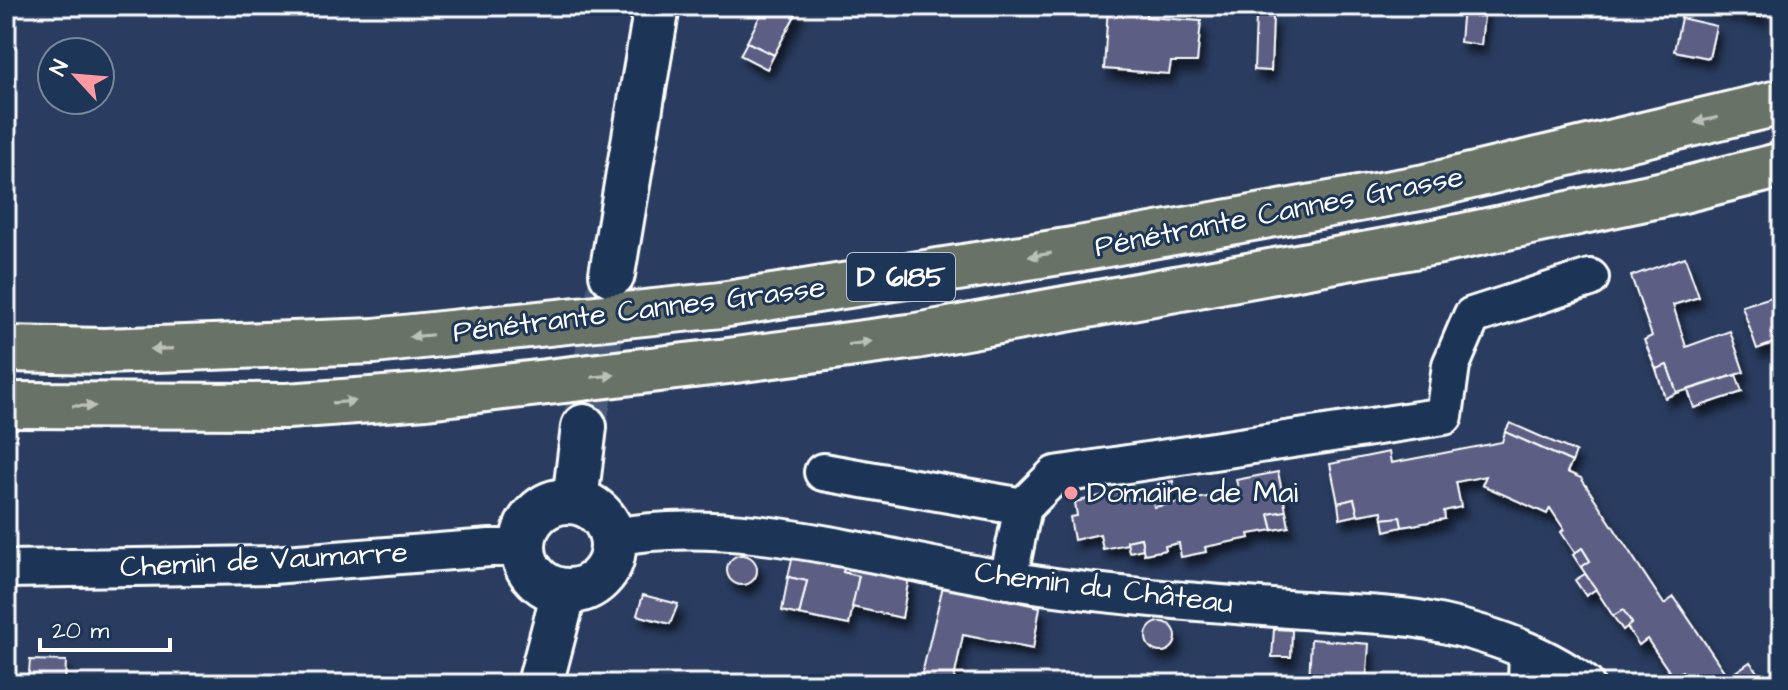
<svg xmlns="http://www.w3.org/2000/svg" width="1788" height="690" viewBox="0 0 1788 690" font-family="'Architects Daughter',sans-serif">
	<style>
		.building { fill: #5c5f83; stroke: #fff; stroke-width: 2; filter: url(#shadow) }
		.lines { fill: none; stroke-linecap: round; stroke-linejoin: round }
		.secondary-tunnel { stroke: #4a5a78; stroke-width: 44; stroke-dasharray: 44 22; stroke-linecap: butt }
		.service-casing { stroke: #fff; stroke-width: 24 }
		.minor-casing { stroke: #fff; stroke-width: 42 }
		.secondary-casing { stroke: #fff; stroke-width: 50 }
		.trunk-casing { stroke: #fff; stroke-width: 50 }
		.service { stroke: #1d3557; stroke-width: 18 }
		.minor { stroke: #1d3557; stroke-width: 36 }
		.secondary { stroke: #1d3557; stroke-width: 44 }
		.trunk { stroke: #697266; stroke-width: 44 }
		.oneway { fill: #bcc0ba }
		.poi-dot { fill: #ff9aa2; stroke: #1d3557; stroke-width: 3 }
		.labels { text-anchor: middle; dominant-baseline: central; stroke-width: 6; stroke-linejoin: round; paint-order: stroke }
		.shield { fill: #1d3557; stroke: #bbc2cd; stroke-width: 2 }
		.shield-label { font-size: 28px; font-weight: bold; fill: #fff }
		.street-label { font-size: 30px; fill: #fff; stroke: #1d3557 }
		.poi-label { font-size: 30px; fill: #fff; stroke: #1d3557; text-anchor: start }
	</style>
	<defs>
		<filter id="shadow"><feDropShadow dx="5" dy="9" stdDeviation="4" flood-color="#0009"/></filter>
	</defs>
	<rect width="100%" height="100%" fill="#2a3d60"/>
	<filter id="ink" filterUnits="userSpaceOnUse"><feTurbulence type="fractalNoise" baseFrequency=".0125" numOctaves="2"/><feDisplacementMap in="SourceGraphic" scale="16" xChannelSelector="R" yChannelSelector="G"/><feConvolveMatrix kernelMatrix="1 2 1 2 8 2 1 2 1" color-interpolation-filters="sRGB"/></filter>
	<g filter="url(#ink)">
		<g class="building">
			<polygon points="765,6 800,6 774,55 747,42"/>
			<polygon points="1108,6 1146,6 1146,17 1201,21 1197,62 1171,62 1169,74 1104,69"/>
			<polygon points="1463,6 1485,6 1481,45 1460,42"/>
			<polygon points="1702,6 1762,6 1761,17"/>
			<polygon points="1256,16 1273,17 1271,71 1254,70"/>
			<polygon points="1681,18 1716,26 1709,58 1674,51"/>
			<polygon points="747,42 774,55 767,69 740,55"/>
			<polygon points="1685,257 1699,297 1673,305 1686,347 1730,331 1744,372 1677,393 1667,365 1656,369 1644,340 1652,336 1631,276"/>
			<polygon points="1782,294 1782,340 1757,349 1742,306"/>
			<polygon points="1667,365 1677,393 1665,398 1656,369"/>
			<polygon points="1736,375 1742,392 1694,408 1688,390"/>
			<polygon points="1510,423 1576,452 1572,462 1505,432"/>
			<polygon points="1505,432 1572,462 1567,472 1581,478 1664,604 1674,597 1728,677 1750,662 1765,684 1690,684 1682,671 1673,677 1647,639 1639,645 1627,627 1632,623 1623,610 1613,616 1581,567 1590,561 1582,548 1575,553 1561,532 1564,529 1550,508 1547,514 1482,485 1486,476 1456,482 1461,507 1444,511 1445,519 1402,527 1400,517 1383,519 1382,511 1358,515 1354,499 1338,503 1330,464 1389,452 1391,463 1502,442"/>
			<polygon points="1278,472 1286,511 1269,514 1273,530 1249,534 1250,538 1205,547 1206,552 1181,557 1179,543 1165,546 1166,550 1144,554 1141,538 1127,541 1127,544 1103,549 1100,534 1074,540 1070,517 1077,516 1075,502 1125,490 1127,500 1152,496 1154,507 1239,491 1236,480"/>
			<polygon points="1173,481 1175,494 1161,497 1158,484"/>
			<polygon points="1354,499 1358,515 1340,519 1338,503"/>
			<polygon points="1286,511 1289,527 1273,530 1269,514"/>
			<polygon points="1400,517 1402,527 1385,531 1383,519"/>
			<polygon points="1141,538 1143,549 1129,552 1127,541"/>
			<polygon points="1582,548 1590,561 1581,567 1573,555"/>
			<polygon points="794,551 846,563 843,572 859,576 849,625 799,615 807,581 788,577"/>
			<circle cx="742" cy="570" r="15"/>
			<polygon points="846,563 909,577 902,618 852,607 859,576 843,572"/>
			<polygon points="1585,574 1596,589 1586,596 1575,580"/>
			<polygon points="788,577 807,581 799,615 782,611"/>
			<polygon points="943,586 1040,607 1033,649 963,635 953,684 935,684 936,681 921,678"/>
			<polygon points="643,595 678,604 670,624 637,615"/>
			<polygon points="1623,610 1632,623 1623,630 1613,616"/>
			<circle cx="1161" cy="637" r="15"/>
			<polygon points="1274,629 1292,630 1291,657 1272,657"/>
			<polygon points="1311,639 1369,644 1366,684 1309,684"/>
			<polygon points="30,660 66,661 65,683 79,684 28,684"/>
		</g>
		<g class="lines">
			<polyline class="secondary-tunnel" points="584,427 611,280"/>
			<g class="service-casing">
				<polyline id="service" points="1518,684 1519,648"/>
			</g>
			<g class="minor-casing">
				<g id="minor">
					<polyline points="823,472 1023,507"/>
					<path d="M613 537C742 513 881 560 1008 580 1105 596 1205 603 1303 610 1344 614 1389 613 1429 621 1484 632 1540 650 1585 684"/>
					<polyline points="6,569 272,565 490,548 522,548"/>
					<polyline points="1008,580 1023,507 1055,475 1444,416 1451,365 1472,316 1590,278"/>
				</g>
			</g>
			<g class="secondary-casing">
				<g id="secondary">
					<polyline points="612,274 657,6"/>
					<circle cx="568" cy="546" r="45"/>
					<polyline points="575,501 584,427"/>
					<polyline points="540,684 564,592"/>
				</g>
			</g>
			<g class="trunk-casing">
				<g id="trunk">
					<polyline points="6,349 104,351 374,341 721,305 1079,249 1425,187 1782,102"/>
					<polyline points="6,405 287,406 426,396 728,361 916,336 1435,242 1683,190 1782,165"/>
				</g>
			</g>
			<use href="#service" class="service"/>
			<use href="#minor" class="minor"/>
			<use href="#secondary" class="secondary"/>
			<use href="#trunk" class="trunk"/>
		</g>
		<defs><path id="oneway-solid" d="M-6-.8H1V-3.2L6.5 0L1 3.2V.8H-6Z" transform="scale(2)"/></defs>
		<g class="oneway">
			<use href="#oneway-solid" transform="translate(1706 120) rotate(167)"/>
			<use href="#oneway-solid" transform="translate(1040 255) rotate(171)"/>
			<use href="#oneway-solid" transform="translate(421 336) rotate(174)"/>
			<use href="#oneway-solid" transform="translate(860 343) rotate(-8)"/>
			<use href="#oneway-solid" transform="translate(162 349) rotate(178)"/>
			<use href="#oneway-solid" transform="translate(603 376) rotate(-6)"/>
			<use href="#oneway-solid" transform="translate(344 402) rotate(-4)"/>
			<use href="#oneway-solid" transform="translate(84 406) rotate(1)"/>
		</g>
	</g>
	<circle class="poi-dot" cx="1071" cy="493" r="8"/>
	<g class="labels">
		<rect class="shield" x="847" y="253" width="108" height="48" rx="6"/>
		<g class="shield-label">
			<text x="901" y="277">D 6185</text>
		</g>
		<g class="street-label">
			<text transform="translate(1279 212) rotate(-11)">Pénétrante Cannes Grasse</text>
			<text transform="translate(639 310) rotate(-7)">Pénétrante Cannes Grasse</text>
			<text transform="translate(264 560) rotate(-3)">Chemin de Vaumarre</text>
			<text transform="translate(1104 588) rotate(7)">Chemin du Château</text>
		</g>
		<g class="poi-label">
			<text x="1087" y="493">Domaine de Mai</text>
		</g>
	</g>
	<rect width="1788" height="690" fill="none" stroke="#1d3557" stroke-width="32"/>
	<rect x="16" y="16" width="1756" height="658" fill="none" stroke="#fff" stroke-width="3" filter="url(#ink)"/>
	<g transform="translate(76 76) rotate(296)"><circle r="38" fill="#1d3557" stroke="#77869a" stroke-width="2"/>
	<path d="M0-6L14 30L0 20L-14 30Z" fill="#ff9aa2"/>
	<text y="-12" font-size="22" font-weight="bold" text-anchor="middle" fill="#ffffff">N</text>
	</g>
	<path d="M40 638v12h130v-12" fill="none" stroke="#ffffff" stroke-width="4"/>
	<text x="52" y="638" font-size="24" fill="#ffffff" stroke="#1d3557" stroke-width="6" paint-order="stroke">20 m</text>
</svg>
